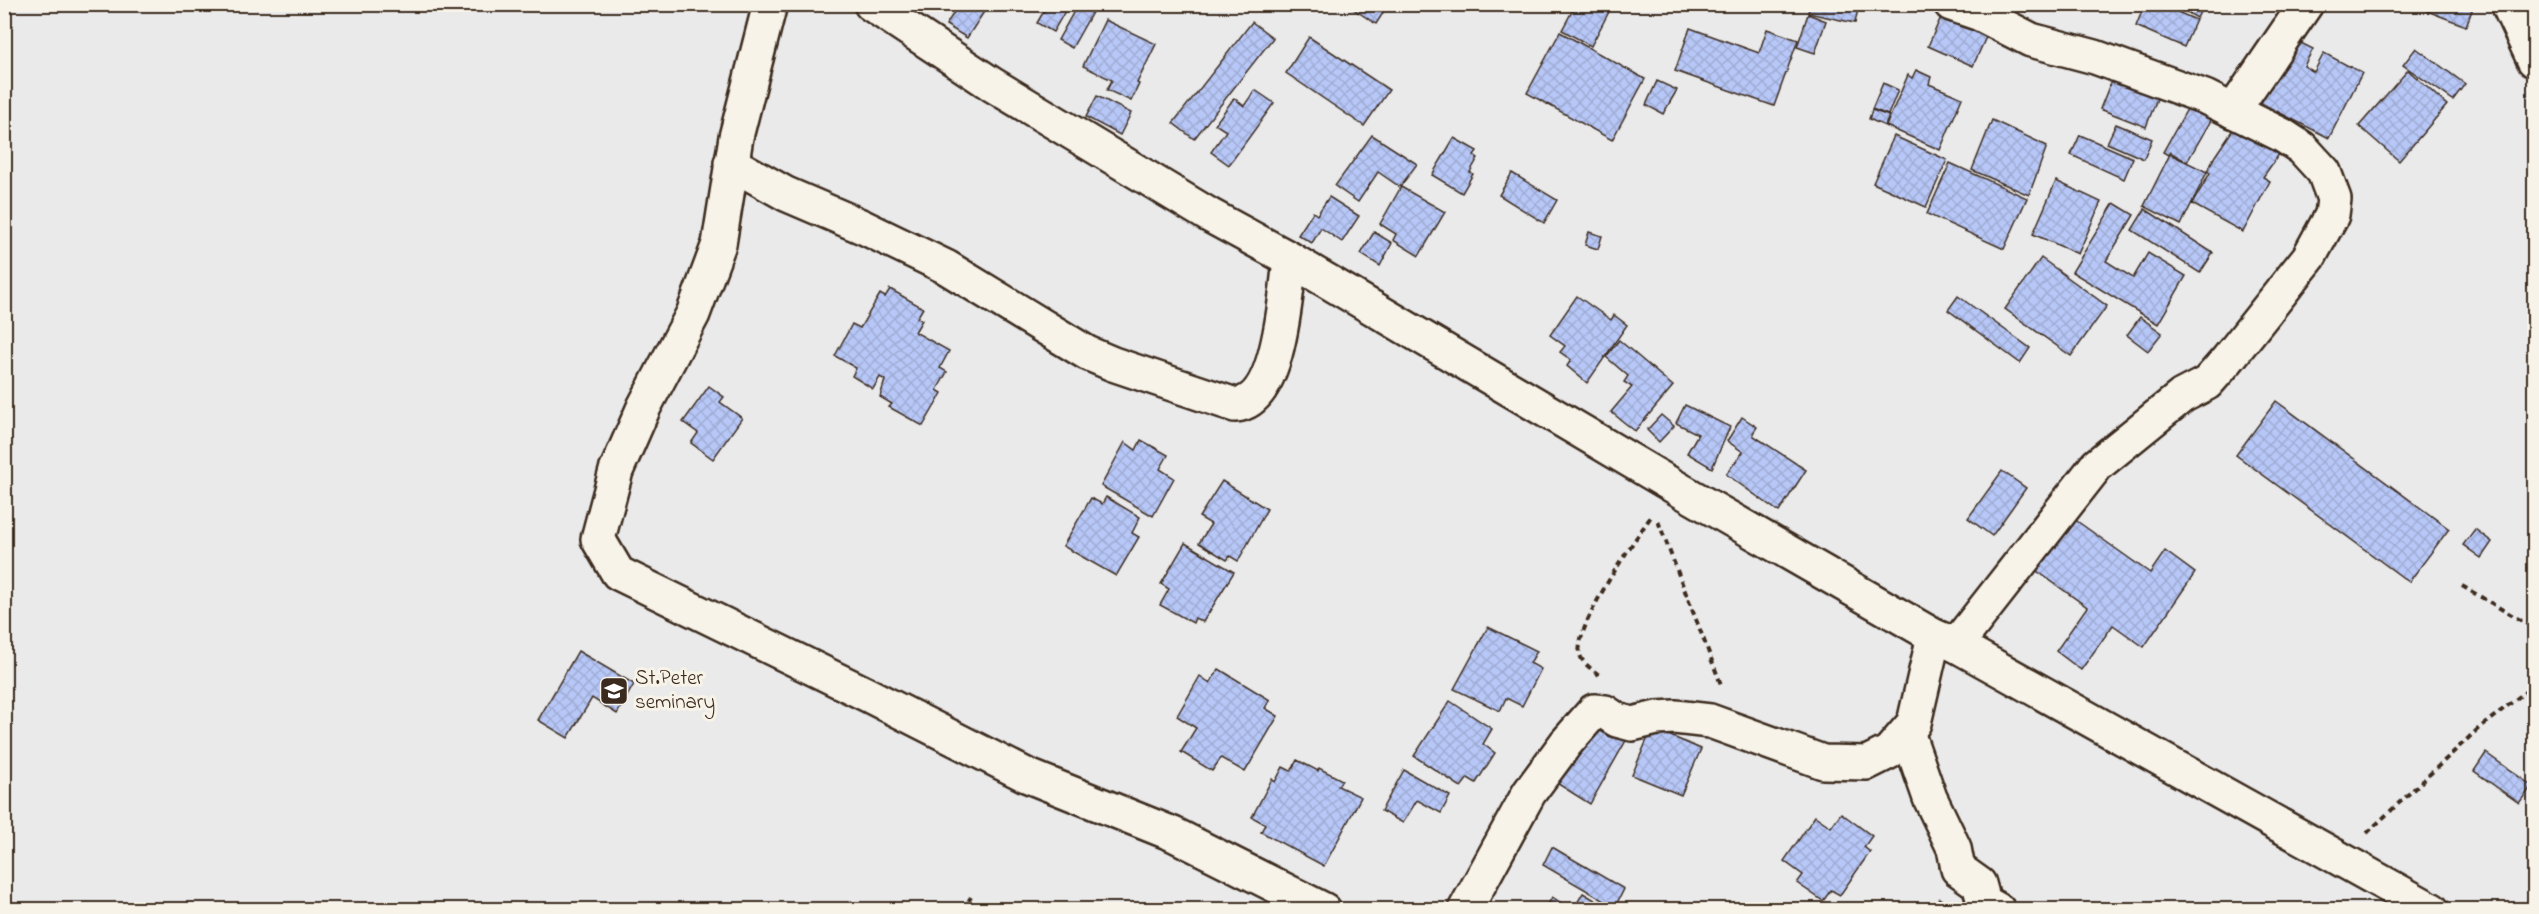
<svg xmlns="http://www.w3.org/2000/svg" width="2539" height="914" viewBox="0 0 2539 914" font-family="'Indie Flower',sans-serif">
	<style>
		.building { fill: url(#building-cross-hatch); stroke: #3b2a1e; stroke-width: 1.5 }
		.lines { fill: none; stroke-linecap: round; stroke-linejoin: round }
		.minor-casing { stroke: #3b2a1e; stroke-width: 38 }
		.path { stroke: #3b2a1e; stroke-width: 4; stroke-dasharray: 6 4.5; stroke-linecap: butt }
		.minor { stroke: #f7f3e8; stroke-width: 33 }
		.labels { text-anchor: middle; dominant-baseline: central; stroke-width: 6; stroke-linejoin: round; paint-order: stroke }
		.poi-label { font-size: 21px; fill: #3b2a1e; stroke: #f7f3e8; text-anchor: start }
	</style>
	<defs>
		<pattern id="building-cross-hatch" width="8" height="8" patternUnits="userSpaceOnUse" patternTransform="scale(1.5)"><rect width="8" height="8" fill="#b7c7f7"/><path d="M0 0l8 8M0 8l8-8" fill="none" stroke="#9eabd3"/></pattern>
	</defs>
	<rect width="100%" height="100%" fill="#eaeaeb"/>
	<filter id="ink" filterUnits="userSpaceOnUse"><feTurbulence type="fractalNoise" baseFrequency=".0167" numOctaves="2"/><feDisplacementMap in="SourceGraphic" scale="12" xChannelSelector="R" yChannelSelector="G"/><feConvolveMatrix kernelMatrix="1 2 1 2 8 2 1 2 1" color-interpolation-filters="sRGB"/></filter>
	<g filter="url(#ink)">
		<g class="building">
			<polygon points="959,4 989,4 967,38 946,25"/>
			<polygon points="1048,4 1069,4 1053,32 1037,23"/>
			<polygon points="1078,4 1090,4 1095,7 1072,48 1058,40"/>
			<polygon points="1346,4 1371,4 1383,13 1376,24"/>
			<polygon points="1576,4 1612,6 1591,46 1562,30"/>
			<polygon points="1810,4 1859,4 1855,23 1808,13"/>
			<polygon points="2145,4 2159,4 2196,20 2184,47 2136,26"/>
			<polygon points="2173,4 2204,4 2197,18"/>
			<polygon points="2409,4 2478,4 2474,5 2466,26"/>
			<polygon points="1946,6 1991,26 1973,66 1928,46"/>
			<polygon points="1808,14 1826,21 1815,53 1797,47"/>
			<polygon points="1105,20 1156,44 1137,83 1139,84 1131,101 1107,90 1112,80 1083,66"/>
			<polygon points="1252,22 1273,38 1194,139 1173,123"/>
			<polygon points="1690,28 1759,53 1767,29 1798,40 1774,106 1675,71"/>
			<polygon points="1560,32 1645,79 1612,140 1527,93"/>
			<polygon points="1309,37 1389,90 1364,126 1286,73"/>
			<polygon points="2297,41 2313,49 2304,66 2314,72 2324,53 2362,73 2329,138 2261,103 2284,58"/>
			<polygon points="2416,48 2465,84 2453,100 2403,65"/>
			<polygon points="1916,70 1931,77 1929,84 1962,98 1940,150 1886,126 1908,75 1912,78"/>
			<polygon points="2408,70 2447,105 2399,161 2359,126"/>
			<polygon points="2114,74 2160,91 2146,127 2100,109"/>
			<polygon points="1657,81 1677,90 1663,114 1646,105"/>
			<polygon points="1883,83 1898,90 1888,115 1872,109"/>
			<polygon points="1255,90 1274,103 1229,165 1211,152 1226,131 1215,124 1234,98 1244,106"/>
			<polygon points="1097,96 1131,113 1120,135 1086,117"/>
			<polygon points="2191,102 2214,115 2187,162 2170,152 2168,155 2163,152"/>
			<polygon points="1872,110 1889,116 1885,126 1869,119"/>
			<polygon points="2240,119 2282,150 2263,177 2270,181 2243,232 2192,204 2210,173 2207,171 2215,156"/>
			<polygon points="1992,120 2047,146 2029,195 1972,170"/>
			<polygon points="2116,124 2152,139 2144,159 2107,143"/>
			<polygon points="1372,135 1417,164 1400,187 1378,172 1358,202 1335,186"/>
			<polygon points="2080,135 2133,158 2124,179 2071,155"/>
			<polygon points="1894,136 1947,160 1926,207 1873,183"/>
			<polygon points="1454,138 1477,151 1474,155 1478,158 1470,172 1473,174 1462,193 1432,175"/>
			<polygon points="2170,154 2207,172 2181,225 2144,206"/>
			<polygon points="1950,163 2027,198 2004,249 1927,214"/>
			<polygon points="1512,173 1557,200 1544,223 1499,195"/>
			<polygon points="2056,181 2101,202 2078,254 2033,234"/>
			<polygon points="1401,187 1445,212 1419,256 1393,240 1396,234 1380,224"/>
			<polygon points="1329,197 1359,216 1342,242 1321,228 1312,243 1298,235 1313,212 1317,215"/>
			<polygon points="2114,203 2134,215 2106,261 2133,278 2148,253 2186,276 2158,324 2072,272"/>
			<polygon points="2145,209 2213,253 2200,273 2132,230"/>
			<polygon points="1374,232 1392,243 1380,266 1361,254"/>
			<polygon points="1589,232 1602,236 1598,249 1585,245"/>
			<polygon points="2041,258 2107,306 2071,356 2005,309"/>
			<polygon points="890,289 923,308 917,318 922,320 915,332 949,351 940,368 947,372 937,390 942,393 923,426 889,407 892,404 880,397 885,380 880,377 873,389 852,376 856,368 835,356 852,324 860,328 880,294 885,297"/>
			<polygon points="1577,296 1611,320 1614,315 1627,325 1587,383 1567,366 1571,360 1560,352 1565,346 1550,335"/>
			<polygon points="1958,296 2030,348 2020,363 1948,310"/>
			<polygon points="2140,317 2162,333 2148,351 2127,335"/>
			<polygon points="1619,340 1673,386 1635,431 1611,412 1632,387 1624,382 1628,376 1606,357"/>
			<polygon points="709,386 724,397 720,402 742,418 713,459 691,443 698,433 683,422"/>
			<polygon points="2276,401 2449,529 2409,582 2236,455"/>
			<polygon points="1685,405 1730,427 1712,468 1687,453 1698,434 1676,423"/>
			<polygon points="1661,415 1674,426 1659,442 1647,430"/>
			<polygon points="1742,417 1757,427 1753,433 1754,436 1806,470 1779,512 1726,474 1743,452 1727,441"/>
			<polygon points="1141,440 1168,455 1160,469 1174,478 1153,516 1101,486 1125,442 1136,450"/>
			<polygon points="2002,471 2026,488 1992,536 1968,518"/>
			<polygon points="1222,481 1267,509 1238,561 1230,556 1227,560 1199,543 1211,524 1199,517"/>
			<polygon points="1106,497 1140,517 1132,533 1139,537 1116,576 1063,546 1091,498 1102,504"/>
			<polygon points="2067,514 2150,573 2165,551 2195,573 2144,647 2113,625 2081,670 2056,651 2087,607 2030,566"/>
			<polygon points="2475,529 2492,542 2481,558 2463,545"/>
			<polygon points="1185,543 1234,572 1203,622 1195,618 1193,623 1160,605 1169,589 1161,584"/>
			<polygon points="1488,627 1537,651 1530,663 1541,669 1522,706 1506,698 1500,711 1454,689"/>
			<polygon points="578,651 634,684 617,714 592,698 568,738 538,720"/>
			<polygon points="1219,669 1270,700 1265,708 1278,716 1245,772 1221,758 1212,771 1181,752 1196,728 1177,716 1200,676 1210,683"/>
			<polygon points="1450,701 1492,729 1483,744 1495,753 1476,783 1468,778 1461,787 1414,756"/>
			<polygon points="1594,717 1628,737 1590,804 1555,782"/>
			<polygon points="1652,728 1701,749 1681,795 1632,775"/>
			<polygon points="2486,753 2532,786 2519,803 2474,771"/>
			<polygon points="1297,760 1318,771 1319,768 1342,780 1338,786 1361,797 1324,866 1261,832 1265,824 1252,817 1272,779 1275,782 1283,767 1291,771"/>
			<polygon points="1404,770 1450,796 1441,813 1417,800 1403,823 1381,811"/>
			<polygon points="1841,813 1872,836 1864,847 1870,852 1840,895 1831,890 1823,901 1797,883 1803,875 1784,861 1815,816 1831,827"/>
			<polygon points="1552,847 1624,889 1615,907 1543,865"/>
			<polygon points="1583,893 1608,908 1607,910 1573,910"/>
			<polygon points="1552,897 1572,910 1545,910"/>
			<polygon points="1939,898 1956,910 1931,910"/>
		</g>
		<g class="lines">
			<g class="minor-casing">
				<g id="minor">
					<polyline points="770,4 736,137 719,244 693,314 644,407 616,471 598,539 618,573 868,695 1026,775 1173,834 1324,910"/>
					<polyline points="871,4 993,85 1209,215 1290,259 1682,491 1934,636 1956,645 2432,910"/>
					<polyline points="1951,4 1980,14 2031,40 2095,57 2205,97 2282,135 2302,148 2324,172 2334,199 2332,215 2309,257 2228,359 2207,383 2182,396 2097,465 1956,645"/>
					<polyline points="2508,4 2534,60"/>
					<polyline points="2233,111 2306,4"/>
					<path d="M731 163 786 194 863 227 946 267 1087 353 1113 364 1235 405C1280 403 1286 292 1290 259"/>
					<polyline points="1907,732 1930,798 1954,848 1958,869 1979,884 1984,902 1998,910"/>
					<polyline points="1465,910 1529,793 1566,743 1594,711 1605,712 1617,720 1632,724 1657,718 1675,717 1710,721 1823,762 1867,763 1889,752 1914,723 1934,636"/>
				</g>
			</g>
			<g class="path">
				<polyline points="1658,521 1722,687"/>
				<polyline points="2462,586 2534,628"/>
				<path d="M1599 675C1592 669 1583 664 1580 655 1573 626 1635 540 1652 515"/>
				<polyline points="2367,833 2478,729 2534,685"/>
				<polyline points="963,910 971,897"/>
			</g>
			<use href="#minor" class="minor"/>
		</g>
	</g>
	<defs>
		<g id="school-square" transform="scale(1.5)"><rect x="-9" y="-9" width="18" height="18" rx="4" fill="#3b2a1e" stroke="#f7f3e8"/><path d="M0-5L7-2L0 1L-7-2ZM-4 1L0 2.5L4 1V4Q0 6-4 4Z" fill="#fff"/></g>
	</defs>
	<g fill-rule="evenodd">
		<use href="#school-square" x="614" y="691"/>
	</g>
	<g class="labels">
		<g class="poi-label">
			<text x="635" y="679">St.Peter<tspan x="635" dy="24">seminary</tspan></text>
		</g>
	</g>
	<rect width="2539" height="914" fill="none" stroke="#f7f3e8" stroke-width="24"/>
	<rect x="12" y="12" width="2515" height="890" fill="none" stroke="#3b2a1e" stroke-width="2" filter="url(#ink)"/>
</svg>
